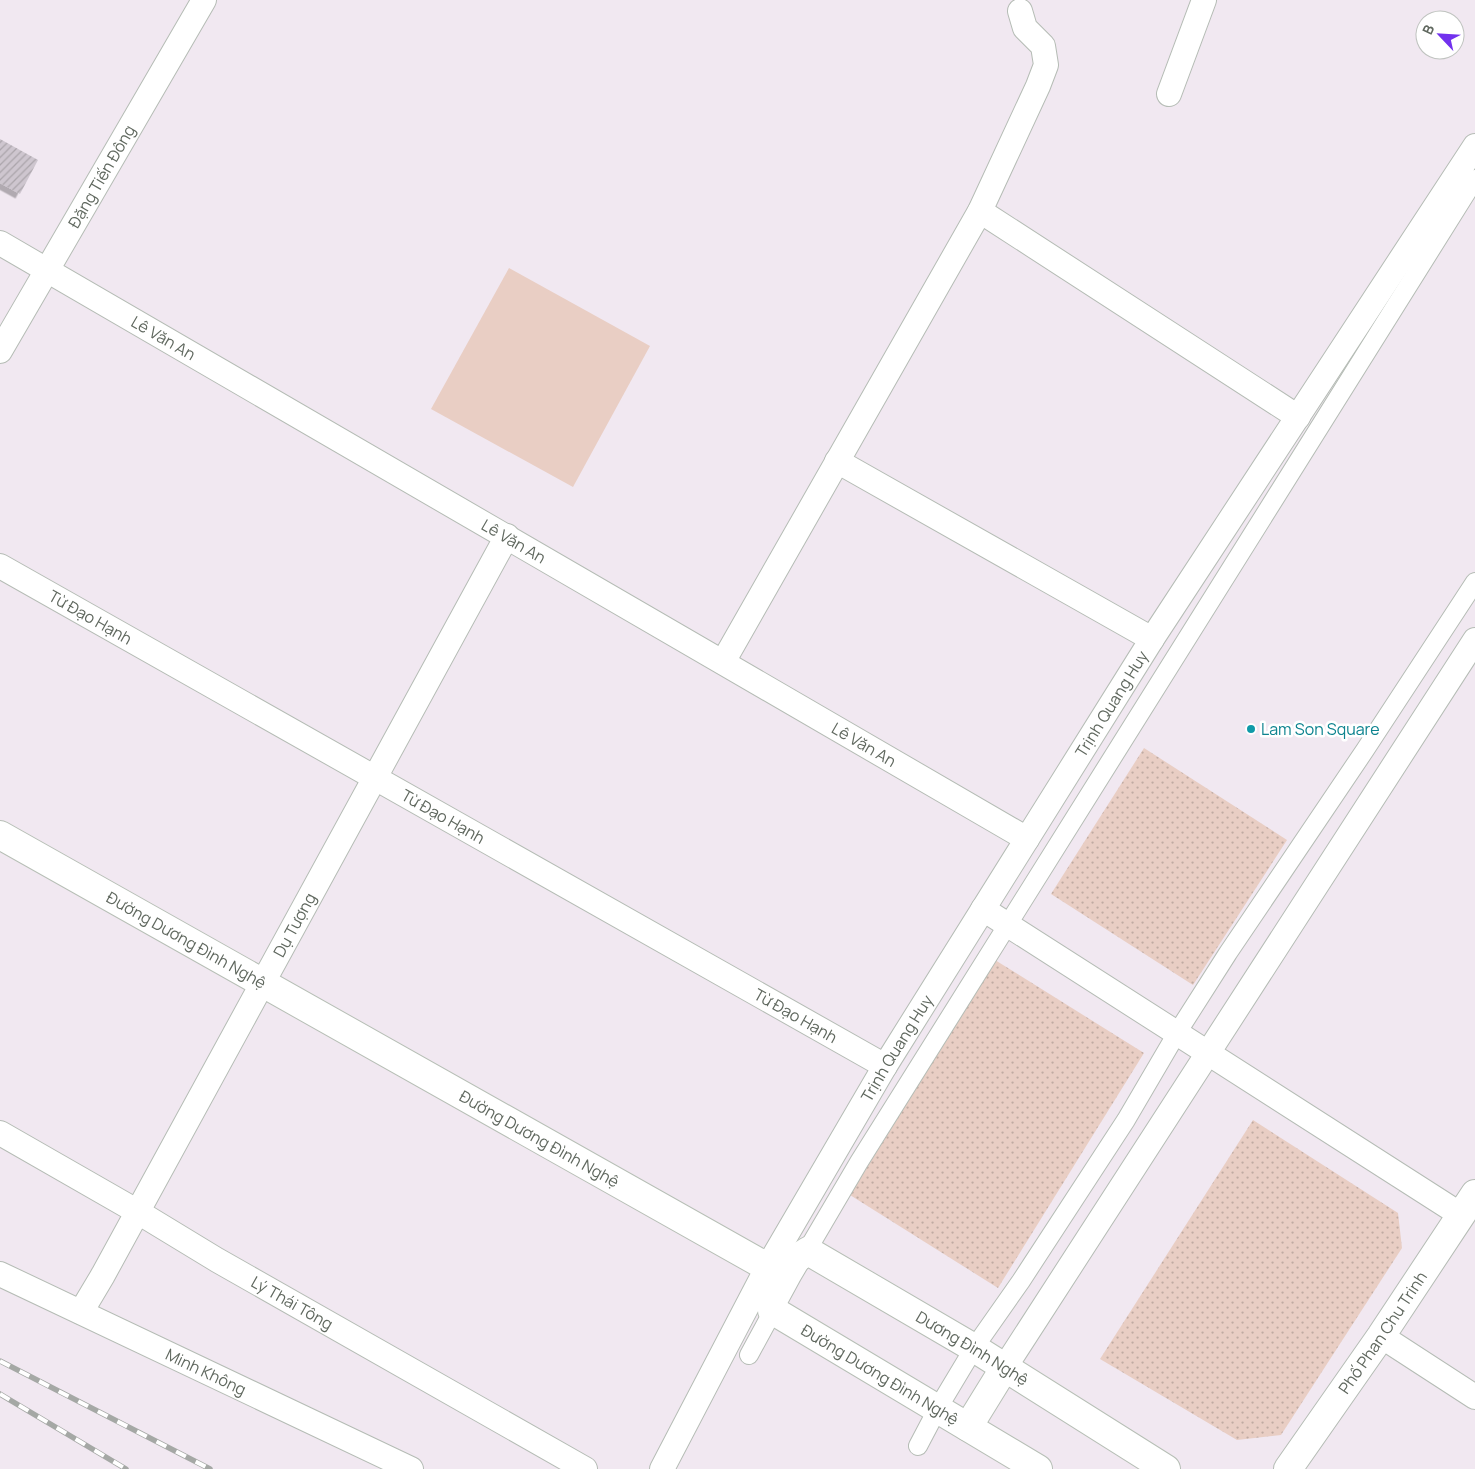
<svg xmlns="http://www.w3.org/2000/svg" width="1475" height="1469" viewBox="0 0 1475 1469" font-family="Manrope,sans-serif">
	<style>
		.green { fill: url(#green-dots) }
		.pitch { fill: #e9cec4 }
		.building { fill: url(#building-hatch); filter: url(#shadow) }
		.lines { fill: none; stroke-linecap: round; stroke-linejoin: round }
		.pedestrian-casing { stroke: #b5bcb5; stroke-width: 20 }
		.minor-casing { stroke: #b5bcb5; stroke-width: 26 }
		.tertiary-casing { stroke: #b5bcb5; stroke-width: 30 }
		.secondary-casing { stroke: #b7bfb6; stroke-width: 30 }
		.pedestrian { stroke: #fff; stroke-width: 18 }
		.minor { stroke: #fff; stroke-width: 24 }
		.tertiary { stroke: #fff; stroke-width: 28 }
		.secondary { stroke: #fff; stroke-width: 28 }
		.rail-casing { stroke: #a5a8a5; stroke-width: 5.5 }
		.rail { stroke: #fff; stroke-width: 4; stroke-dasharray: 11; stroke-linecap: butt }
		.culture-dot { fill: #0f9aa8; stroke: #fff; stroke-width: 2 }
		.labels { text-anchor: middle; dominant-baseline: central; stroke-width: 5; stroke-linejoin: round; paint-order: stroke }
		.street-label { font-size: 16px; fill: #60685f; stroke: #fff }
		.culture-label { font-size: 16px; fill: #0d838f; stroke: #fff; text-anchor: start }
	</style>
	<defs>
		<pattern id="green-dots" width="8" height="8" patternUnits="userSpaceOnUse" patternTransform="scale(1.25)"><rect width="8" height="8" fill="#e9cec4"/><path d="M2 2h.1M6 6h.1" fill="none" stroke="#c0aba2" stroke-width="1.8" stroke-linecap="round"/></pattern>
		<pattern id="building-hatch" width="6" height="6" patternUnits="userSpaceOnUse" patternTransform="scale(1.25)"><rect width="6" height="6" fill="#cec6cf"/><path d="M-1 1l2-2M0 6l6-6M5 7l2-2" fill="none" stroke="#aba5ab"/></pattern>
		<filter id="shadow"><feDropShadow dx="-4.5" dy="4.5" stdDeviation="0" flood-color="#0004"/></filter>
	</defs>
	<rect width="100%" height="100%" fill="#f1e8f1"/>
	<g class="green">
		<polygon points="1144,748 1287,840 1193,985 1051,894"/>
		<polygon points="995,960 1144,1053 998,1288 850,1195"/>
		<polygon points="1253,1120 1398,1213 1402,1248 1281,1435 1237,1440 1100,1359"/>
	</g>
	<polygon class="pitch" points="509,268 650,346 573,487 431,409"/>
	<polygon class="building" points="0,139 38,160 20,194 0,183"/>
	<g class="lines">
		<g class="pedestrian-casing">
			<g id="pedestrian">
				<polyline points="749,1355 792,1276 859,1162 1475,179"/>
				<polyline points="918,1446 938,1408 974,1348 1021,1281 1126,1120 1177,1033 1228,953 1365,750 1475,582"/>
			</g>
		</g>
		<g class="minor-casing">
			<g id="minor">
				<polyline points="1169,94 1204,0"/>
				<polyline points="980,211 1298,417"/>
				<path id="s1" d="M0 243 1027 839"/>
				<path id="s2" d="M0 351 204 0"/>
				<polyline points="837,461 1152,639"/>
				<path id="s3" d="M0 566 885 1066"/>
				<polyline points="723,662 980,211 1038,86 1046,65 1043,46 1025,28 1020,11"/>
				<polyline points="983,909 1461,1215"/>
				<path id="s4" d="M0 1133 138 1212 217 1260 585 1469"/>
				<path id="s5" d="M0 1274 411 1469"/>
				<path id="s6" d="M81 1312 103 1275 507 536"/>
				<polyline points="1381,1336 1475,1397"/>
				<polyline points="1005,1367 1475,640"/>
				<path id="s7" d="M662 1469 767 1268 885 1066 1152 639 1475 146"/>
			</g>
		</g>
		<g class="tertiary-casing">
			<g id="tertiary">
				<path id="s8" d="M1288 1469 1381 1336 1475 1194"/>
			</g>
		</g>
		<g class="secondary-casing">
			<g id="secondary">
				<path id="s9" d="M0 835 776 1272"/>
				<path id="s10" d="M776 1272 808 1251 974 1348 1166 1469"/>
				<path id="s11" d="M776 1272 772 1310 1038 1469"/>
				<polyline points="968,1427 1005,1367"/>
			</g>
		</g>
		<use href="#pedestrian" class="pedestrian"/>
		<use href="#minor" class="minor"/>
		<use href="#tertiary" class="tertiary"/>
		<use href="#secondary" class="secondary"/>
		<g class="rail-casing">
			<g id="rail">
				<polyline points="0,1361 210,1469"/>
				<polyline points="0,1394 126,1469"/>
			</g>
		</g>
		<use href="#rail" class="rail"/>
	</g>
	<circle class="culture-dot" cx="1251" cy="729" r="5"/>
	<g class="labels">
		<g class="street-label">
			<text stroke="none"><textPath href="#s2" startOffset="202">Đặng Tiến Đông</textPath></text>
			<text stroke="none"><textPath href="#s1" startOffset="189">Lê Văn An</textPath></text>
			<text stroke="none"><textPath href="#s1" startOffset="594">Lê Văn An</textPath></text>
			<text stroke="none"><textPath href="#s3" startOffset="104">Từ Đạo Hạnh</textPath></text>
			<text stroke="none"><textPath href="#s7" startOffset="888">Trịnh Quang Huy</textPath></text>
			<text stroke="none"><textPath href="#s1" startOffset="999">Lê Văn An</textPath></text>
			<text stroke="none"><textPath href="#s3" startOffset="509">Từ Đạo Hạnh</textPath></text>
			<text stroke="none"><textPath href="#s6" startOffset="442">Dụ Tượng</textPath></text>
			<text stroke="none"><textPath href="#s9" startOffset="214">Đường Dương Đình Nghệ</textPath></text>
			<text stroke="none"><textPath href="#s3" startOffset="914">Từ Đạo Hạnh</textPath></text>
			<text stroke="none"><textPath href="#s7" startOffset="482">Trịnh Quang Huy</textPath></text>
			<text stroke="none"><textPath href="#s9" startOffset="619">Đường Dương Đình Nghệ</textPath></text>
			<text stroke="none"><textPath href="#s4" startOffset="338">Lý Thái Tông</textPath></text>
			<text stroke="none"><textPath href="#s8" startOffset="166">Phố Phan Chu Trinh</textPath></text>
			<text stroke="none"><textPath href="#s10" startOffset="229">Dương Đình Nghệ</textPath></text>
			<text stroke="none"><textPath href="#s5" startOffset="228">Minh Không</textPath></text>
			<text stroke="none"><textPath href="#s11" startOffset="164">Đường Dương Đình Nghệ</textPath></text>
		</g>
		<g class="culture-label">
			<text x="1261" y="729">Lam Son Square</text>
		</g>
	</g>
	<g transform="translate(1440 35) rotate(295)"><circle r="24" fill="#ffffff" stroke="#bfc3bf"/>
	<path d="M0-4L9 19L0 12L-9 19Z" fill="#7231ee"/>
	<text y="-8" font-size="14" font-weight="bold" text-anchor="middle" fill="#60685f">B</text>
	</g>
</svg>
